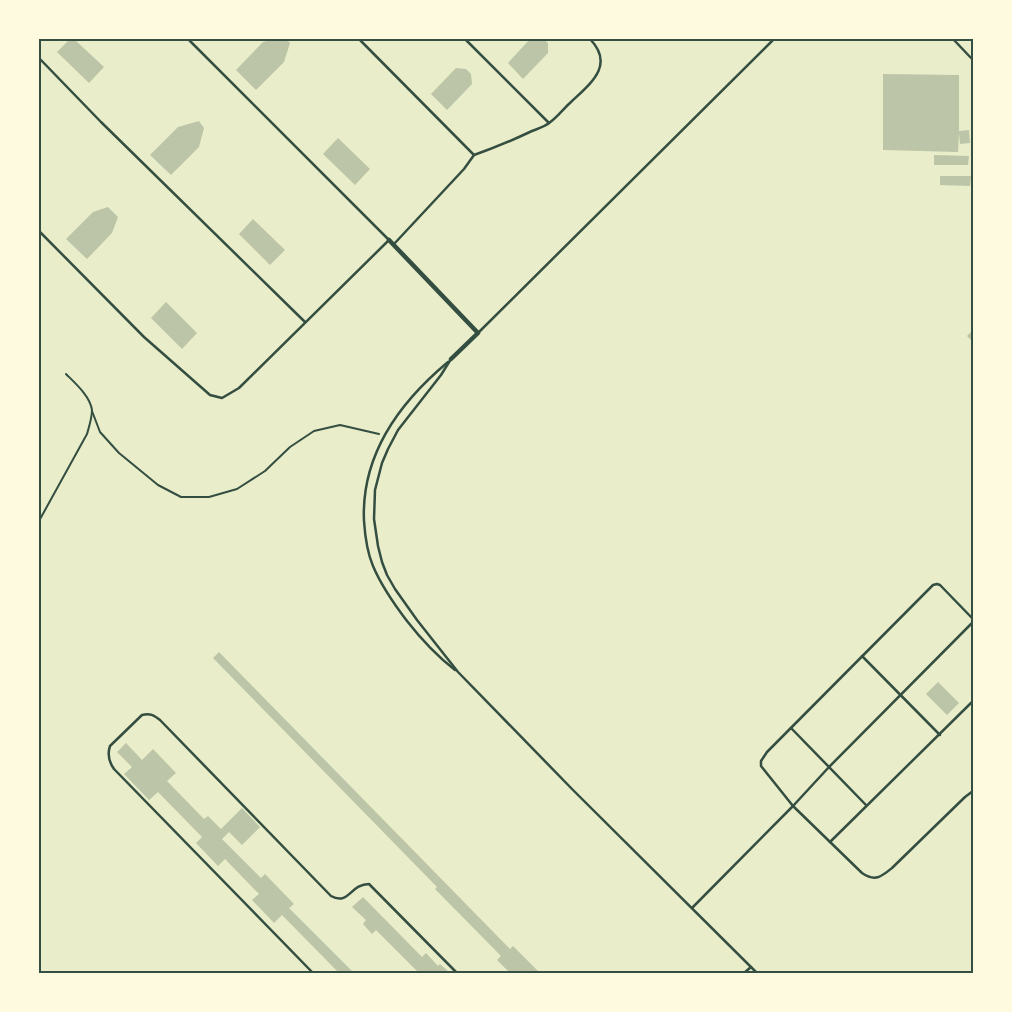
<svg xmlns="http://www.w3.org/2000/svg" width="1012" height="1012" viewBox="0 0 1012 1012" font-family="'DejaVu Sans',sans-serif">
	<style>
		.building { fill: #bcc5a7 }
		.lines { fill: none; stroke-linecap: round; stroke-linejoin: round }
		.path { stroke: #344e41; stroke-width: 2 }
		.service { stroke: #344e41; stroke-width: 2.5 }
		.minor { stroke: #344e41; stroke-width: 4.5 }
		.neatline { fill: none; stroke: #344e41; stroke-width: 2 }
	</style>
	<rect width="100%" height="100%" fill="#e9edc9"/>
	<g class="building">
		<polygon points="70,39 74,39 104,67 89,83 57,52"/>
		<polygon points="275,39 286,39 290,43 284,62 256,90 236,70 263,42"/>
		<polygon points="530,39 543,39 548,43 548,53 523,79 508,63"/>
		<polygon points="456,68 466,69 471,74 472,84 447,110 431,94"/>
		<polygon points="883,74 959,75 959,131 969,130 970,143 960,144 959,133 958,152 883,150"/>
		<polygon points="199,121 204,128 199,147 171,175 150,155 178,127"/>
		<polygon points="338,138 370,169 355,185 323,154"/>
		<polygon points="934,155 969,156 968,165 934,165"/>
		<polygon points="940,176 971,176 970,186 940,185"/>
		<polygon points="108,207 118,217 112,233 87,259 66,239 93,212"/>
		<polygon points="253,219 285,250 270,265 239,234"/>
		<polygon points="166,302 197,333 182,349 151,318"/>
		<polygon points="973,330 973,342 967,336"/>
		<polygon points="219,652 510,949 513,946 540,973 510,973 497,960 501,956 435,889 437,887 213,658"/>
		<polygon points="938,682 959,703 947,715 926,694"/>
		<polygon points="126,743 142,760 153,749 176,773 167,781 204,819 208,816 221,829 242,808 260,827 242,845 229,832 222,839 261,878 265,874 294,904 289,908 354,973 339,973 282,915 274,923 252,900 259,894 225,859 218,866 196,843 202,837 158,792 149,800 124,774 132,767 117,752"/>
		<polygon points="363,897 422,957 426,953 438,966 440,964 450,973 419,973 376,930 372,934 363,924 366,920 352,907"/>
	</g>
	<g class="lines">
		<g class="path">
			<polyline points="92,411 100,432 119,453 158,485 181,497 209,497 237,489 265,471 290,447 314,431 340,425 379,434"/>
			<path d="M39 521 87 434C89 427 92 418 92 410 90 396 75 383 66 374"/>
		</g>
		<g class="service">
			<polyline points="359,39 474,155 464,169 394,244"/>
			<polyline points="465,39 549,123"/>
			<polyline points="953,39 973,60"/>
			<polyline points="39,58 101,122 305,322"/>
			<path d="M474 155C494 148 513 140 532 131 537 129 544 127 549 123 557 118 564 108 571 102 591 83 615 65 590 39"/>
			<polyline points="39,231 144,337 210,395 222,398 239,388 389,240 188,39"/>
			<polyline points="479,332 774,39"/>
			<polyline points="451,359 441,375 398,430 388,449 382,463 375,490 374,519 378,546 382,562 387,575 395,589 417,620 458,672 573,790 757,973"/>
			<path d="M448 362C400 402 361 455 364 521 365 536 367 552 373 566 381 585 394 604 407 621 421 639 437 656 455 670"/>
			<path d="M973 619 940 585 937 584 933 585 767 752 761 761V766L793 806 862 873C875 882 881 877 892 868L965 797 973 791"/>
			<polyline points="862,656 940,735"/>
			<polyline points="791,728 866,805"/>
			<polyline points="830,842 973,701"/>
			<polyline points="692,908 793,806 829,767 973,622"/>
			<path d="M313 973 114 769C109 762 107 755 110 746L142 715C150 713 154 715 160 720L331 896C349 906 350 884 369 884L457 973"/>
			<polyline points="744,973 751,967"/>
		</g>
		<polyline class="minor" points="389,240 478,333 451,359"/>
	</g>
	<rect width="1012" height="1012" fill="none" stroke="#fefae0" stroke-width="80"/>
	<rect x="40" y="40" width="932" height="932" class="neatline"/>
</svg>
